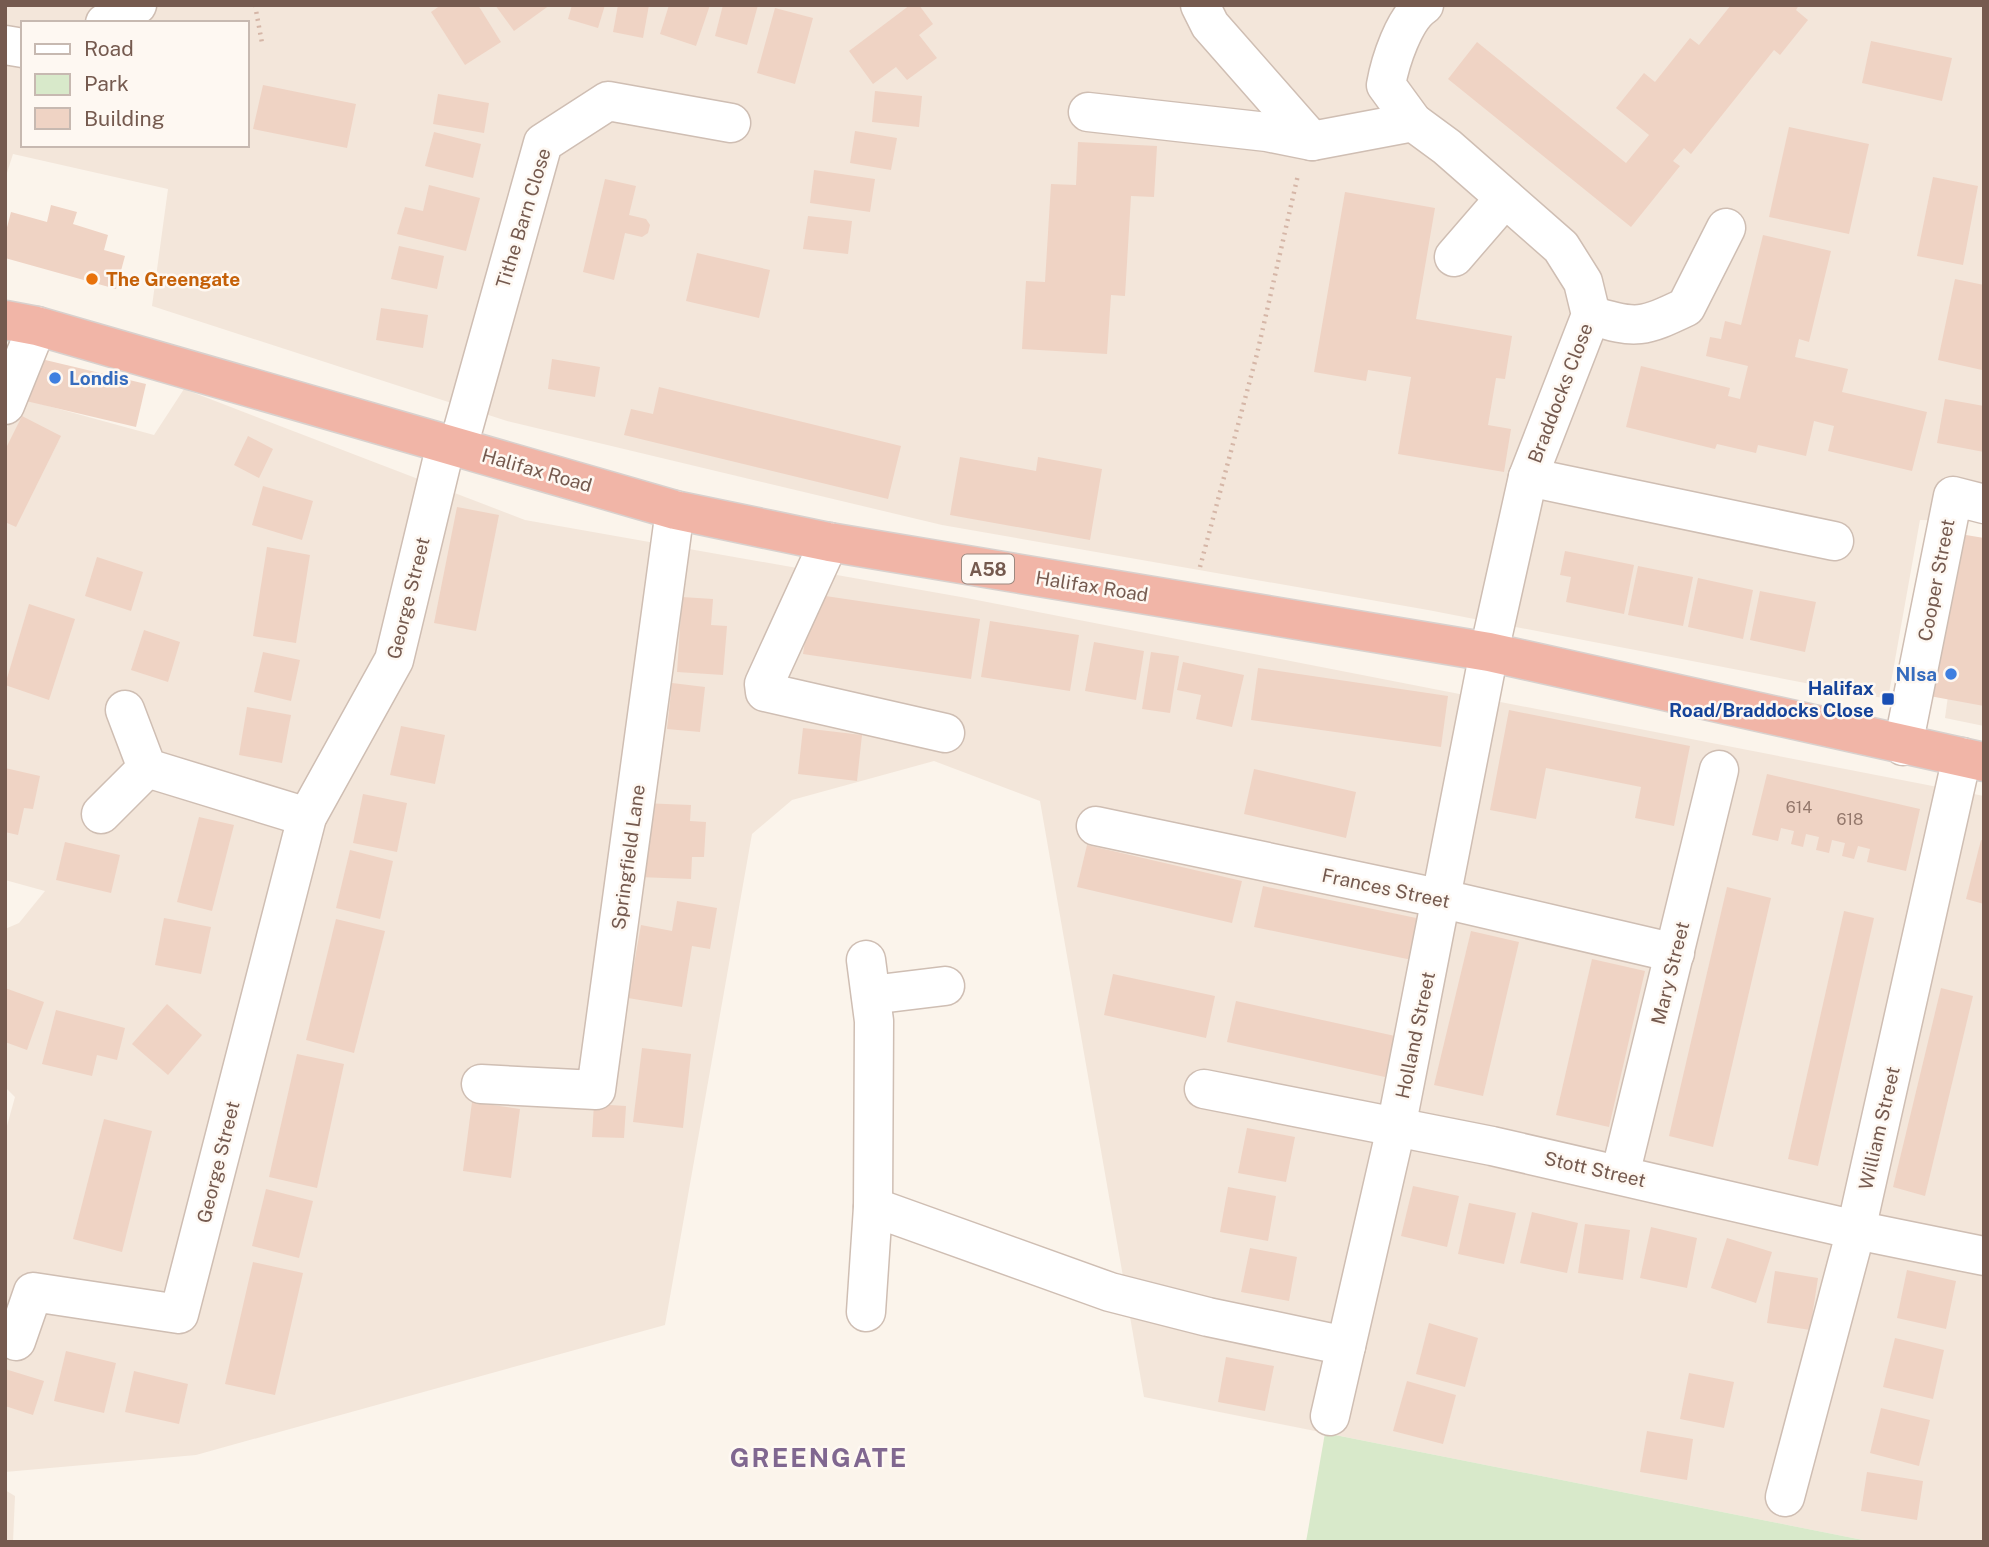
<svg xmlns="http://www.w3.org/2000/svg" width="1989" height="1547" viewBox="0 0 1989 1547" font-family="'Public Sans',sans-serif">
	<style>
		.residential { fill: #f3e6da; fill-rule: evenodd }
		.green { fill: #d8e9ca }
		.building { fill: #efd3c4 }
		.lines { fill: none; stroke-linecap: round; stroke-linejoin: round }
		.minor-casing { stroke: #cfbeb3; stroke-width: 41 }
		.highway-casing { stroke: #d8d1ce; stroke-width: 41 }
		.path { stroke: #d5b6a7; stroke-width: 4.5; stroke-dasharray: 2 5; stroke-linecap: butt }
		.minor { stroke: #fff; stroke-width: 38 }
		.highway { stroke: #f1b5a7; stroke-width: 38 }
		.food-dot { fill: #e8710a; stroke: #fef8f2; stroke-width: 2.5 }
		.shop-dot { fill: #3f7fe0; stroke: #fef8f2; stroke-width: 2.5 }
		.transit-dot { fill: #1a4fb4; stroke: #fef8f2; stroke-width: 2.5 }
		.labels { text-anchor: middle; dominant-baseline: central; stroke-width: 5; stroke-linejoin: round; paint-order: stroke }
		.number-label { font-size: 16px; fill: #94786c }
		.shield { fill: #fef8f2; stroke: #9e8980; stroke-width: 2 }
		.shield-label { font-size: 18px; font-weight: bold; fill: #755a4f }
		.street-label { font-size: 19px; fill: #755a4f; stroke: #fef8f2 }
		.food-label { font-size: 19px; font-weight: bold; fill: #c56008; stroke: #fef8f2; text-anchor: start }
		.shop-label { font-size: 19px; font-weight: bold; fill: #366cbe; stroke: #fef8f2; text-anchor: start }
		.transit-label { font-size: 19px; font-weight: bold; fill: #164399; stroke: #fef8f2; text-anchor: end }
		.district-label { font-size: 26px; font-weight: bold; letter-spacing: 2px; fill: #806790; stroke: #fef8f2 }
	</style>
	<rect width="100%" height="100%" fill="#fbf4eb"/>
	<g class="residential">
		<path d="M5 5H1984V521L1920 520 1888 699 1428 610 942 525 507 421 152 306 168 189 13 154 5 179ZM23 23H247V145H23Z"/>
		<polygon points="184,389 525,520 961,597 1984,796 1984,1542 1873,1542 1144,1397 1040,801 934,761 792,800 752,834 665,1325 196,1455 5,1472 5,1133 15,1097 5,1087 5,929 19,923 45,891 5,880 5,433 19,398 154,435"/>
		<polygon points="1984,648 1984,726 1945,718 1951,674"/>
		<polygon points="5,1490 15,1496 13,1542 5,1542"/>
	</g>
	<polygon class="green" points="1325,1433 1873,1542 1306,1542"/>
	<g class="building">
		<polygon points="441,5 478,5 501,42 465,65 431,12"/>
		<polygon points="495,5 550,5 514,31"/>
		<polygon points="572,5 605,5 598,28 568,19"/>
		<polygon points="618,5 649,5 643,38 613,32"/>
		<polygon points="669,5 710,5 696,46 660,34"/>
		<polygon points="723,5 758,5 747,45 715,36"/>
		<polygon points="910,5 919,5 933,24 919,35 937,58 907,80 896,67 873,84 849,51"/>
		<polygon points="1731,5 1799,5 1796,10 1808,20 1780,55 1774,50 1691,154 1684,148 1673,161 1680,166 1631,227 1448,79 1477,42 1626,163 1649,135 1616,108 1644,73 1655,82 1690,38 1699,45"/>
		<polygon points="775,8 813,18 795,84 757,73"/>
		<polygon points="1871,41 1952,58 1942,101 1862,83"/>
		<polygon points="263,85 356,104 347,148 253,129"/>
		<polygon points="875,91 922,96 919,127 872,122"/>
		<polygon points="438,94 489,103 484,133 433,124"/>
		<polygon points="1789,127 1869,144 1849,234 1769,217"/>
		<polygon points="855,131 897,138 891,170 850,163"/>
		<polygon points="434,132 481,144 473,178 425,166"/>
		<polygon points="1078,142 1157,146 1154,197 1131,196 1125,296 1111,295 1107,354 1022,349 1026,281 1045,282 1051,184 1076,185"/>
		<polygon points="814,170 875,179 870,212 810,203"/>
		<polygon points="1933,177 1978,186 1963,265 1917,256"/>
		<polygon points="605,179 636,186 629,215 646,219 650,225 648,233 642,237 625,233 614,280 583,272"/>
		<polygon points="429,185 480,198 466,251 397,234 405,207 423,211"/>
		<polygon points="1345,192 1435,208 1416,319 1512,336 1505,379 1496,378 1488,425 1511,429 1504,472 1398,454 1411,377 1368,370 1366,381 1314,372"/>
		<polygon points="51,205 77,212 73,224 108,235 104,250 125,256 116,289 5,258 5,235 11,212 47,222"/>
		<polygon points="808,216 852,221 848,254 803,249"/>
		<polygon points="1763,235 1831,251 1809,342 1799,339 1795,357 1848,369 1842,392 1927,412 1912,471 1828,451 1834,426 1814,421 1806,456 1758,445 1756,453 1717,444 1715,449 1626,427 1641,366 1730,388 1728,396 1740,399 1748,366 1706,356 1710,337 1721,339 1725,321 1741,325"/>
		<polygon points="399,246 444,256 437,289 391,279"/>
		<polygon points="697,253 770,270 759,318 686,301"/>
		<polygon points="1955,279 1984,285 1982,370 1938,360"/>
		<polygon points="381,308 428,315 423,348 376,340"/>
		<polygon points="37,358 146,384 136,427 26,401"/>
		<polygon points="552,359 600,367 595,397 548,389"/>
		<polygon points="659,387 901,446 888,499 624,435 631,409 653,414"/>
		<polygon points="1945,399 1984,406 1984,452 1937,443"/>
		<polygon points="22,416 61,436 16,527 5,522 5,450"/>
		<polygon points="248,436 273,449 259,478 234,465"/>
		<polygon points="960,457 1036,471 1038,457 1102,469 1090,540 950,515"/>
		<polygon points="263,486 313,501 302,540 252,525"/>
		<polygon points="457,507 499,515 476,631 434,623"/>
		<polygon points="1954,533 1984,538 1984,706 1924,695"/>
		<polygon points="267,547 310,555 296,643 253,636"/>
		<polygon points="1565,551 1634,565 1624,614 1566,602 1571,577 1560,575"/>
		<polygon points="97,557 143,572 131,611 85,596"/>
		<polygon points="1638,566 1693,577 1683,626 1628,615"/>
		<polygon points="1698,578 1753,590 1743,639 1688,627"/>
		<polygon points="1760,591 1816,602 1805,652 1750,640"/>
		<polygon points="812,594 980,619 971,679 803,654"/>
		<polygon points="682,597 713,599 711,625 727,626 723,675 677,672"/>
		<polygon points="29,604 75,619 49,700 5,685"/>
		<polygon points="990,621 1079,635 1070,691 981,677"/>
		<polygon points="144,630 180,642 168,682 131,670"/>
		<polygon points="1094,642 1144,651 1136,700 1085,691"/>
		<polygon points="263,652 300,660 291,701 254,692"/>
		<polygon points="1151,652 1179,656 1170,713 1142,709"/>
		<polygon points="1183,662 1244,675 1232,727 1196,719 1201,695 1177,690"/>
		<polygon points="1258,668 1448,696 1441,747 1251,720"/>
		<polygon points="672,683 705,687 700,732 667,729"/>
		<polygon points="247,707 291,715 282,763 239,755"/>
		<polygon points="1509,710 1690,746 1674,826 1635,818 1641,787 1546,768 1536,819 1490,810"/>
		<polygon points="401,726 445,735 435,784 390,775"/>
		<polygon points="803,728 862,735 857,781 798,774"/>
		<polygon points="5,768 40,776 33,809 24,808 18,835 5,832"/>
		<polygon points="1254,769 1356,792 1346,838 1244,814"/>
		<polygon points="1767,774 1920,809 1906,871 1867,862 1870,849 1858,846 1854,859 1842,856 1845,843 1832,840 1829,853 1816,850 1819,837 1806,834 1803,847 1791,844 1794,831 1781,828 1778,841 1752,835"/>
		<polygon points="363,794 407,803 397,852 353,843"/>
		<polygon points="641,803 691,805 690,821 706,822 704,857 692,857 691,879 638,877"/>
		<polygon points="199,817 234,825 212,911 177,902"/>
		<polygon points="1981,840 1984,841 1984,904 1966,899"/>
		<polygon points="65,842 120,855 111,893 56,880"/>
		<polygon points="1087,845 1242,881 1232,923 1077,887"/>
		<polygon points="350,850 393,861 380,919 336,908"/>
		<polygon points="1263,886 1421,919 1412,960 1254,927"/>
		<polygon points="1727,887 1771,898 1713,1147 1669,1136"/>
		<polygon points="677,901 717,908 710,949 692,946 682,1007 628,998 641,925 672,931"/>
		<polygon points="1844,911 1874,918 1818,1166 1788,1159"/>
		<polygon points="164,918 211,927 201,974 155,965"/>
		<polygon points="336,919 385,931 354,1053 306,1040"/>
		<polygon points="1471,931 1519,942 1483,1096 1434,1085"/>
		<polygon points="1592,959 1645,971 1609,1127 1556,1115"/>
		<polygon points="1113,974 1215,996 1206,1038 1104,1015"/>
		<polygon points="5,988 44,1002 27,1050 5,1042"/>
		<polygon points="1941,988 1973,996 1925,1196 1893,1187"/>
		<polygon points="1236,1001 1395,1036 1385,1077 1227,1042"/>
		<polygon points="167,1004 202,1035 168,1075 132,1044"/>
		<polygon points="56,1010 125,1028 117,1060 97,1055 92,1076 42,1064"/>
		<polygon points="642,1048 691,1054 683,1128 633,1122"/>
		<polygon points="297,1054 344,1064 317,1188 269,1177"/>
		<polygon points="472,1102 520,1109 511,1178 463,1171"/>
		<polygon points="594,1104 626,1106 624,1138 592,1137"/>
		<polygon points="104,1119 152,1131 122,1252 73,1239"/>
		<polygon points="1247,1128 1295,1137 1286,1182 1238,1173"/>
		<polygon points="1413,1186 1459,1196 1447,1247 1401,1236"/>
		<polygon points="1228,1187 1276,1196 1268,1241 1220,1232"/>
		<polygon points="266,1189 313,1201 299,1258 252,1246"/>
		<polygon points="1469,1203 1516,1213 1504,1264 1458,1254"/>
		<polygon points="1532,1212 1578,1223 1567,1273 1520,1263"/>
		<polygon points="1585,1224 1630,1230 1623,1280 1578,1273"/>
		<polygon points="1651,1227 1697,1238 1687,1288 1640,1278"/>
		<polygon points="1727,1238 1772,1252 1756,1303 1711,1288"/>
		<polygon points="1250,1248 1297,1257 1289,1301 1241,1292"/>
		<polygon points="253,1262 303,1273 275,1395 225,1384"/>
		<polygon points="1907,1270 1956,1281 1946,1329 1897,1318"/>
		<polygon points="1775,1271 1818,1278 1810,1330 1767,1323"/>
		<polygon points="1429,1323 1478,1338 1465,1387 1416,1374"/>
		<polygon points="1895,1338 1944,1350 1933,1399 1883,1387"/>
		<polygon points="66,1351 116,1363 104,1413 54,1401"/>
		<polygon points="1226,1357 1274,1366 1265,1411 1218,1402"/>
		<polygon points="5,1369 44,1381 33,1415 5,1406"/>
		<polygon points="134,1371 188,1384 179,1424 125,1412"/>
		<polygon points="1689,1373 1734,1382 1724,1428 1680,1419"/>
		<polygon points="1407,1381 1456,1395 1443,1444 1393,1431"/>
		<polygon points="1881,1408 1930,1420 1919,1466 1870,1453"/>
		<polygon points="1647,1431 1693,1439 1687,1480 1640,1472"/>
		<polygon points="1867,1472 1923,1481 1917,1520 1861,1511"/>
	</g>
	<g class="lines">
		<g class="minor-casing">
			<g id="minor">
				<polyline points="1200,5 1210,25 1312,141"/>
				<polyline points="105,23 137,5"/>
				<polyline points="5,45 23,48"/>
				<polyline points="1088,112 1267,132 1312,141 1413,122"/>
				<polyline points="1454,257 1505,198"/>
				<path d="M1591 315C1636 330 1644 327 1686 307L1726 228"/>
				<polyline points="5,405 37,326"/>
				<polyline points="458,447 543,143 608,101 731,123"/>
				<polyline points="1528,477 1834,541"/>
				<polyline points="829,542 764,684 765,692 945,733"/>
				<polyline points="125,710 147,768 307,817"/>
				<polyline points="1903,746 1953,496 1984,504"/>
				<polyline points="101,814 147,768"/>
				<polyline points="1096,826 1443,899 1675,953"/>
				<polyline points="866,960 874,1021 873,1207"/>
				<polyline points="871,995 945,986"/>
				<polyline points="481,1084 596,1090 675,510"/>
				<polyline points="1204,1089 1492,1146 1856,1230 1984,1256"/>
				<polyline points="1620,1175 1719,770"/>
				<polyline points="866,1312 873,1207 1110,1292 1208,1317 1346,1346"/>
				<polyline points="16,1341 33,1292 179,1314 307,817 394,660 446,444"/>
				<path d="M1330 1416 1396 1128 1489 652 1528 477 1591 315 1583 282 1561 247 1447 147 1413 122 1386 85C1390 62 1404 18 1424 5"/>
				<polyline points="1785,1497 1856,1230 1962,757"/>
			</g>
		</g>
		<g class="highway-casing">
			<polyline id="highway" points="5,320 37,326 675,510 829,542 1489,652 1984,762"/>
		</g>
		<g class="path">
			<polyline points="255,5 262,43"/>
			<polyline points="1200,567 1257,354 1298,175"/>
		</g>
		<use href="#minor" class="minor"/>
		<use href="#highway" class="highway"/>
	</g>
	<circle class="food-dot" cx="92" cy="279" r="7"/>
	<g class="shop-dot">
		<circle cx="55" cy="378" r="7"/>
		<circle cx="1951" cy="674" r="7"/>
	</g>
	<rect class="transit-dot" x="1881" y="692" width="14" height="14" rx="3.5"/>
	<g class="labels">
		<g class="number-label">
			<text x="1799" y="807">614</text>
			<text x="1850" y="819">618</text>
		</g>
		<rect class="shield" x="962" y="554.5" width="52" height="29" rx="5"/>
		<g class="shield-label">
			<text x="988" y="569">A58</text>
		</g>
		<g class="street-label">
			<text transform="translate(523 218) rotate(-73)">Tithe Barn Close</text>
			<text transform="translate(1560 393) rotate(-69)">Braddocks Close</text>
			<text transform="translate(537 470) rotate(16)">Halifax Road</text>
			<text transform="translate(1936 580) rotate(-79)">Cooper Street</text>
			<text transform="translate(1092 586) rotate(9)">Halifax Road</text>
			<text transform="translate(408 598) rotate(-76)">George Street</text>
			<text transform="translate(628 857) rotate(-82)">Springfield Lane</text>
			<text transform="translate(1386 888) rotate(12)">Frances Street</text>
			<text transform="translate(1670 973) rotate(-76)">Mary Street</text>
			<text transform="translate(1415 1035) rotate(-78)">Holland Street</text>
			<text transform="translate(1879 1128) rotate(-77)">William Street</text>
			<text transform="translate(218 1162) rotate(-76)">George Street</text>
			<text transform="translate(1595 1169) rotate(13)">Stott Street</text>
		</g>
		<g class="food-label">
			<text x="106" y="279">The Greengate</text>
		</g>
		<g class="shop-label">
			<text x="69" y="378">Londis</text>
			<text x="1937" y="674" text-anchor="end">NIsa</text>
		</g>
		<g class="transit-label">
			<text x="1874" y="688">Halifax<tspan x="1874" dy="22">Road/Braddocks Close</tspan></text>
		</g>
		<g class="district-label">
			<text x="819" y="1457">GREENGATE</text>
		</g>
	</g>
	<rect width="1989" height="1547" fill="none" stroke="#755a4f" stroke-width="14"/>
	<rect x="21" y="21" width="228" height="126" fill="#fef8f2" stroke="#c7b9b1" stroke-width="2"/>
	<rect x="35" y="44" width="35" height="10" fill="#ffffff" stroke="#c7b9b1" stroke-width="2"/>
	<text x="84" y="56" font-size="21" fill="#755a4f">Road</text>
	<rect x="35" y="74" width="35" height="21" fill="#d8e9ca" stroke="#c7b9b1" stroke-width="2"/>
	<text x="84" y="91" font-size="21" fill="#755a4f">Park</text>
	<rect x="35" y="108" width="35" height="21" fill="#efd3c4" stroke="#c7b9b1" stroke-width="2"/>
	<text x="84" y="126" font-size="21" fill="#755a4f">Building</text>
</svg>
